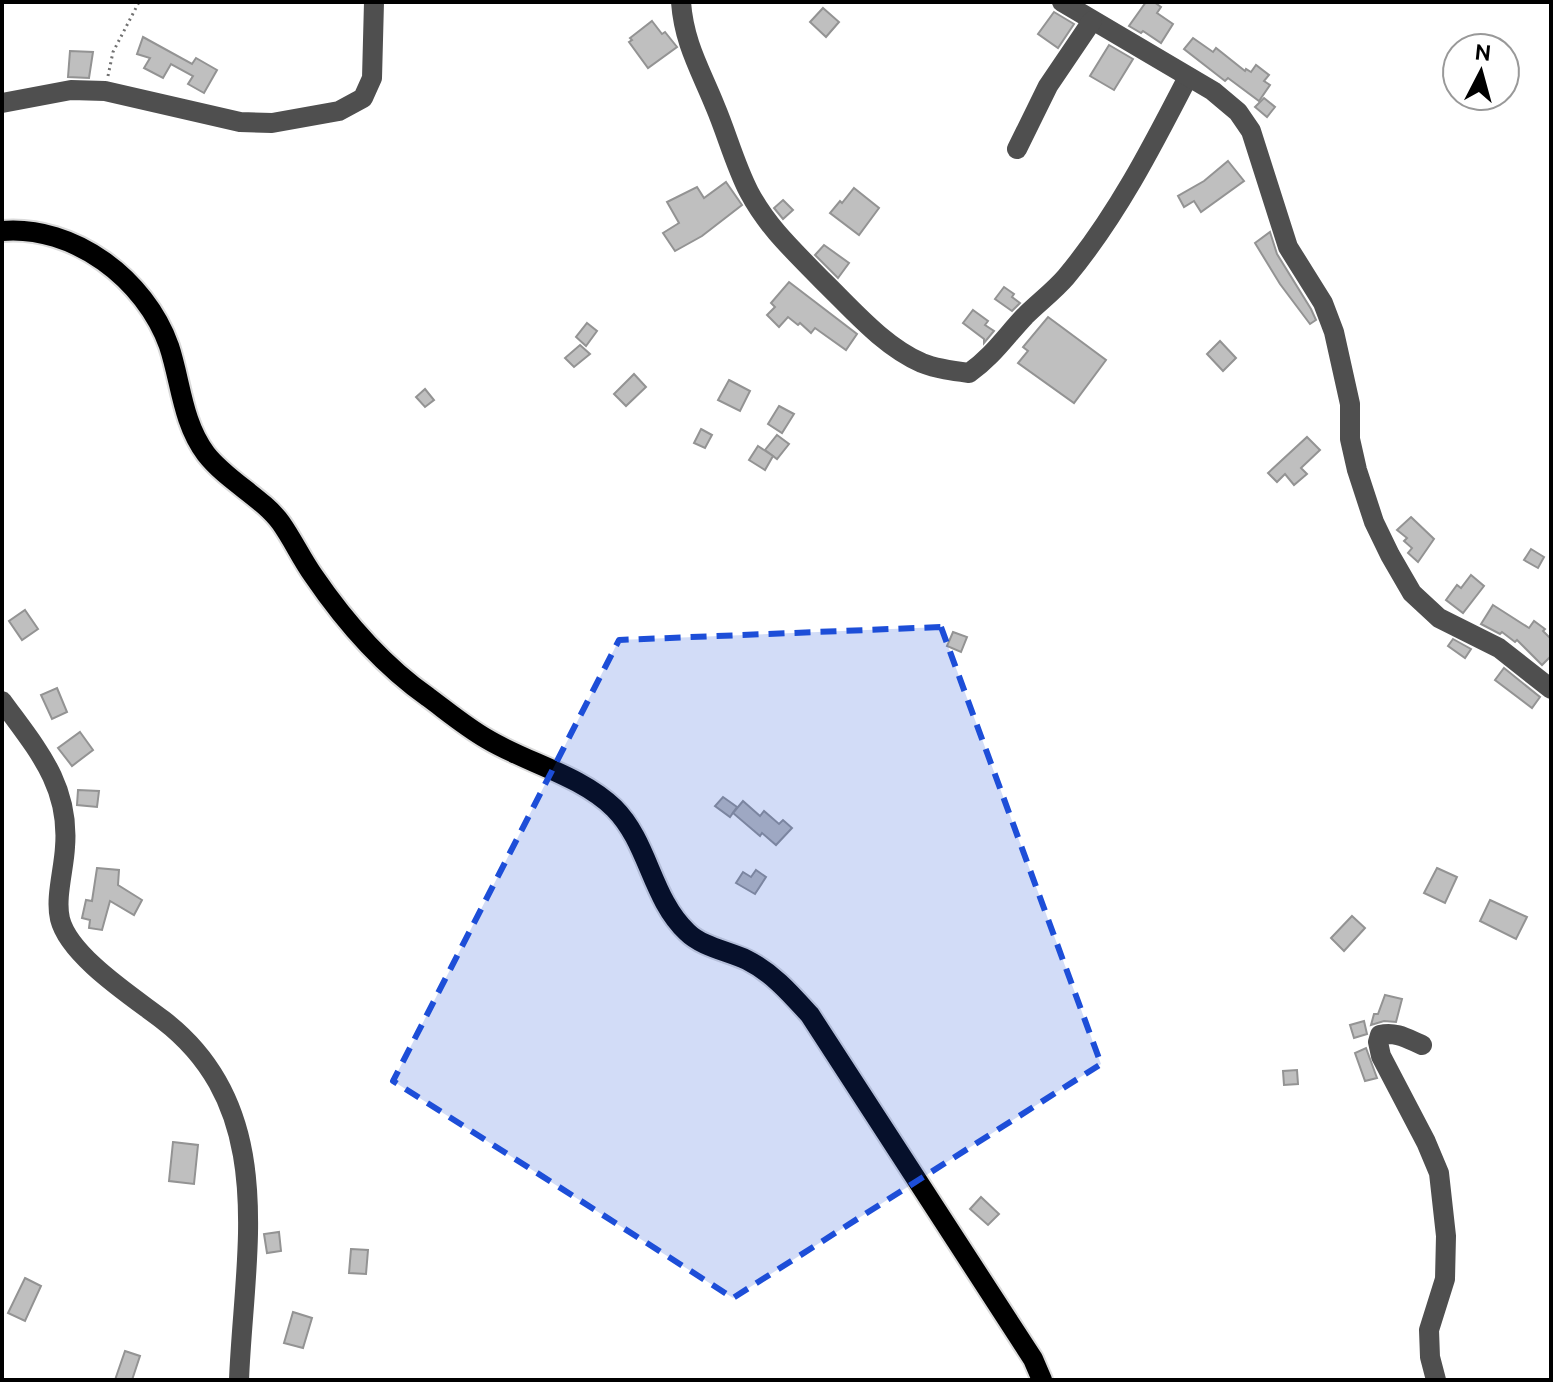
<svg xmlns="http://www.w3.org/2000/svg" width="1553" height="1382" viewBox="0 0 1553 1382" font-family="Ubuntu,sans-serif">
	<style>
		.building { fill: #bfbfbf; stroke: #939393; stroke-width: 2 }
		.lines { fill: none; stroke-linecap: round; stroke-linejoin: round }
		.major-casing { stroke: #dbdbdb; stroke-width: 24 }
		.path { stroke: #717171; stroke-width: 3; stroke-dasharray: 2 4; stroke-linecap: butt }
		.minor { stroke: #4f4f4f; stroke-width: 20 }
		.major { stroke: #000; stroke-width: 20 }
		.marked { fill: #1d4ed8; fill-opacity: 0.2; stroke: #1d4ed8; stroke-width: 6; stroke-dasharray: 16 10; stroke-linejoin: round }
	</style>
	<rect width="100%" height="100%" fill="#fff"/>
	<g class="building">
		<polygon points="1146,2 1154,2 1161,7 1157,13 1173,24 1161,43 1143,31 1141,33 1129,26"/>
		<polygon points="823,8 839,22 826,37 810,22"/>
		<polygon points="1054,12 1074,24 1058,48 1038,34"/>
		<polygon points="652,21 662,34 665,32 677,47 648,68 629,42 632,40 630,38"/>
		<polygon points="143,37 192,64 196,58 217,70 204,93 188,84 193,76 171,64 163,78 144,68 150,58 137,54"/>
		<polygon points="1193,38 1213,52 1216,48 1245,71 1246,69 1251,72 1256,65 1269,75 1264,81 1270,85 1259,101 1228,78 1225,81 1184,49"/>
		<polygon points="1109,45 1133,59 1114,90 1090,76"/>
		<polygon points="70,51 93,52 89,78 68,77"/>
		<polygon points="1264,98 1275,107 1267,117 1255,107"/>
		<polygon points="1228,161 1244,181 1201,212 1194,201 1184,207 1178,196 1204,181"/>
		<polygon points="726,182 742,205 702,236 675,251 663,233 679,223 667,202 697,187 704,198"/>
		<polygon points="854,188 879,208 859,235 830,213 840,201 842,203"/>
		<polygon points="783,200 793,210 783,219 774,208"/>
		<polygon points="1270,232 1277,254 1311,309 1316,320 1310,324 1280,284 1255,243"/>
		<polygon points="824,245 849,263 838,278 815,255"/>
		<polygon points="789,282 857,334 846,350 815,328 811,333 800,323 798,325 788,317 779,327 767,315 775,307 771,303"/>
		<polygon points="1004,287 1014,294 1012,297 1020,303 1012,311 995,299"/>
		<polygon points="973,310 988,321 985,325 994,331 984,343 984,339 963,323"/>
		<polygon points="1048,317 1106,360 1074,403 1018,363 1028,351 1023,347"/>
		<polygon points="587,323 597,331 586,346 576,337"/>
		<polygon points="1220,341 1236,358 1223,371 1207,354"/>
		<polygon points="580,345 590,354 574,367 565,358"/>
		<polygon points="634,374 646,387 626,406 614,394"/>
		<polygon points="729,380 750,391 740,411 718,400"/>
		<polygon points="425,389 434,400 425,407 416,397"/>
		<polygon points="779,406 794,414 782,433 768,424"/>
		<polygon points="701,429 712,435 705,448 694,443"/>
		<polygon points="777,435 789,444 777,459 765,450"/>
		<polygon points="1307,437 1320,450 1301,468 1307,474 1294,485 1285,474 1277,482 1268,473"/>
		<polygon points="758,446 773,456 765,470 749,460"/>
		<polygon points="1411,517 1434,539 1418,562 1408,553 1412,548 1404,541 1407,538 1397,530"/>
		<polygon points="1531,549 1544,557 1538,568 1524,560"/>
		<polygon points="1471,575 1484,586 1463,613 1446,600 1457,585 1461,588"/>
		<polygon points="1493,605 1529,628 1534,621 1545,629 1543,631 1551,639 1551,656 1542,665 1517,640 1515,642 1502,632 1500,634 1481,624"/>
		<polygon points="25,610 38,629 22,640 9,621"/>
		<polygon points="953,632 967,637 961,652 947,646"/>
		<polygon points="1453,639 1471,649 1465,658 1448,646"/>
		<polygon points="1504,668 1540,697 1532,708 1495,680"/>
		<polygon points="57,688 67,712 52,719 41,695"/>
		<polygon points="80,732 93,750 72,766 58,748"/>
		<polygon points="78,790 99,791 97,807 77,805"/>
		<polygon points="723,797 737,807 730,817 715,806"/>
		<polygon points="743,801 760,816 764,811 779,824 783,820 792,828 776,845 762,833 760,836 733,813"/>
		<polygon points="97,868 119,870 118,885 142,900 134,915 110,901 102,930 89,928 90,920 82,918 86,900 92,901"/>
		<polygon points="1437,868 1457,877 1445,903 1424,893"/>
		<polygon points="756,870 766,877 755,894 736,883 743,872 751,877"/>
		<polygon points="1490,900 1527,917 1516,939 1480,921"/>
		<polygon points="1352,916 1365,928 1344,951 1331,938"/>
		<polygon points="1385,995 1402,999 1396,1022 1384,1021 1371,1025 1374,1014 1378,1014"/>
		<polygon points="1364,1021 1367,1034 1354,1038 1350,1025"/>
		<polygon points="1366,1048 1377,1078 1365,1081 1355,1053"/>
		<polygon points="1297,1070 1298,1084 1284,1085 1283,1071"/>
		<polygon points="173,1142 198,1145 194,1184 169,1181"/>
		<polygon points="981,1197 999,1214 988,1225 970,1209"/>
		<polygon points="279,1232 281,1251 267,1253 264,1234"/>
		<polygon points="351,1249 368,1250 366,1274 349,1273"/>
		<polygon points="25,1278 41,1286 25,1321 8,1313"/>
		<polygon points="293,1312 312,1318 303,1348 284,1343"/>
		<polygon points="125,1351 140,1356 132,1380 115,1380"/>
	</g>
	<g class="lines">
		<g class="major-casing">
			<path id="major" d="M2 231C74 225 145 279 169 346 181 382 182 422 206 454 227 481 263 498 281 523 293 540 301 558 313 575 345 622 381 664 428 697 447 711 466 727 487 739 527 763 580 775 614 808 649 843 651 898 687 932 702 947 728 951 747 960 773 973 791 994 810 1015L1033 1359 1042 1380"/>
		</g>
		<polyline class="path" points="108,76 113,52 139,2"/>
		<g class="minor">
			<path d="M681 2C684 43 700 69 715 106 727 134 735 165 749 192 768 228 795 252 823 281 852 309 883 346 922 363 937 369 953 371 969 373 992 357 1006 336 1025 316 1038 303 1054 291 1066 277 1116 217 1152 147 1188 77"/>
			<polyline points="1062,2 1213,91 1238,112 1251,131 1288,247 1323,303 1334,332 1350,404 1350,439 1357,470 1374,522 1390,555 1412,593 1439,618 1499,648 1551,689"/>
			<polyline points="2,103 71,90 105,91 240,122 272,123 339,111 363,98 372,78 374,2"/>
			<polyline points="1017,149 1048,86 1092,21"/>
			<path d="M2 701C36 748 70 785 65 847 64 869 55 898 60 919 69 956 133 997 163 1020 280 1110 244 1252 239 1380"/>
			<path d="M1422 1045C1408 1039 1396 1031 1380 1035L1378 1042 1381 1056 1426 1142 1439 1173 1446 1236 1445 1279 1429 1330 1430 1357 1436 1380"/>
		</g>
		<use href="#major" class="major"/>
	</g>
	<path class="marked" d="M941 627 1101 1064 733 1298 393 1081 619 640Z"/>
	<rect width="1553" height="1382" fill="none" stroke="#000000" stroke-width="8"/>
	<g transform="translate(1481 72) rotate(6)"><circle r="38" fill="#ffffff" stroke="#999999" stroke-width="2"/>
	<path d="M0-6L14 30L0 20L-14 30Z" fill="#000000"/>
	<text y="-12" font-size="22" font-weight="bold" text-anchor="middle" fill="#000000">N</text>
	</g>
</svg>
